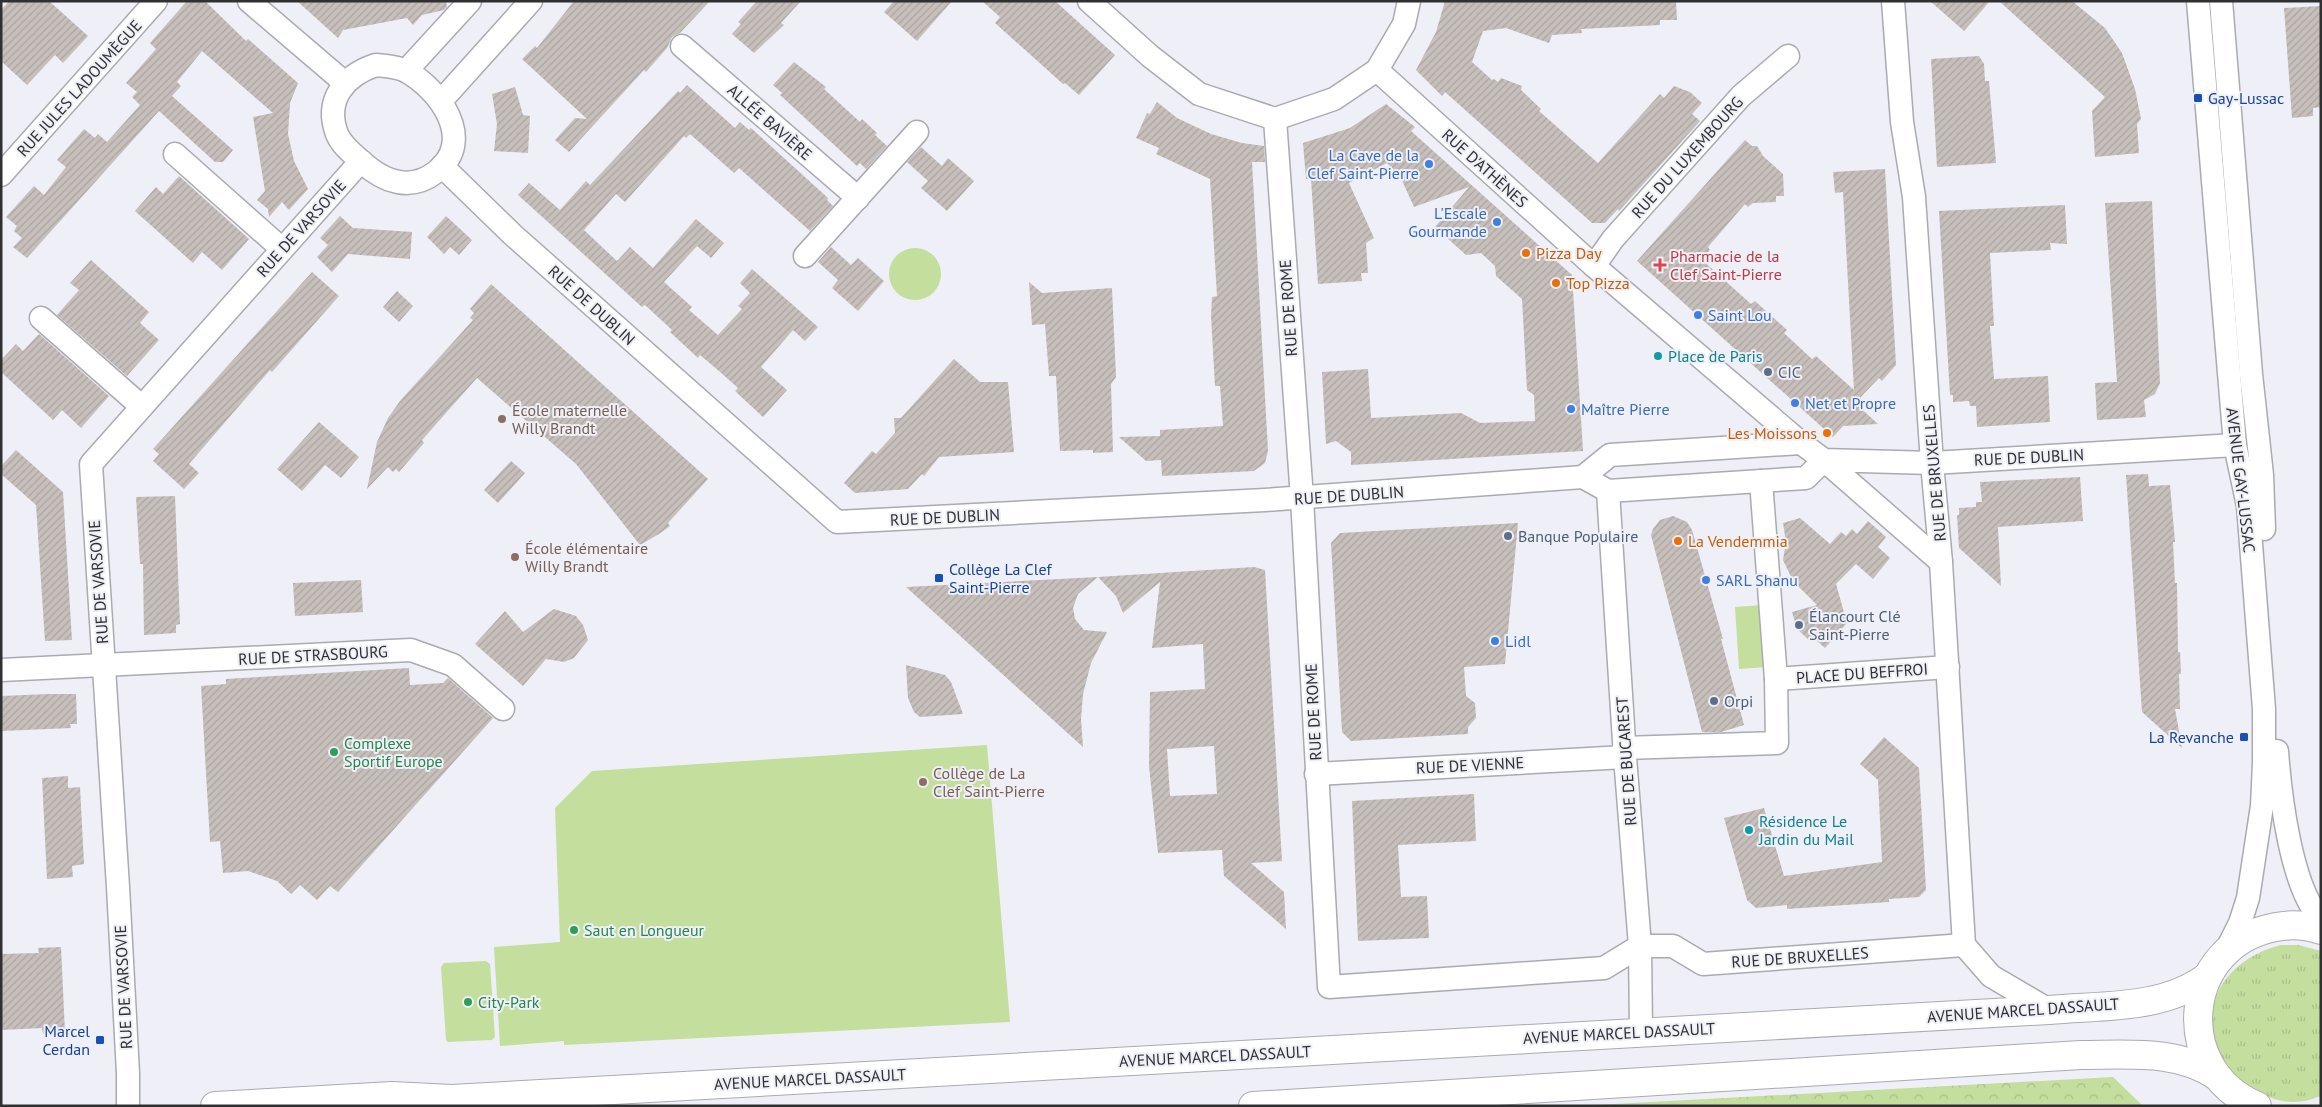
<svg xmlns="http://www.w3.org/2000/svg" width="2322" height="1107" viewBox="0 0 2322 1107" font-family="'PT Sans',sans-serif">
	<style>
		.grass { fill: url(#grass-tufts) }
		.forest { fill: url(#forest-crowns) }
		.park { fill: #c3de9d }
		.building { fill: url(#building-hatch); fill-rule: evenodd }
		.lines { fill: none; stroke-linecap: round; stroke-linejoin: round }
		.street-casing { stroke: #aaaab2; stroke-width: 25 }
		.primary-casing { stroke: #aaaab2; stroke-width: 30 }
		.street { stroke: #fff; stroke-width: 22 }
		.primary { stroke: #fff; stroke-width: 28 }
		.transit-dot { fill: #1a4fb4; stroke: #efeff7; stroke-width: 2 }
		.shop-dot { fill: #3f7fe0; stroke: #efeff7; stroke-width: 2 }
		.food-dot { fill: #e8710a; stroke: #efeff7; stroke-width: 2 }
		.health-dot { fill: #e0444e; stroke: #efeff7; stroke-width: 2 }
		.culture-dot { fill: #0f9aa8; stroke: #efeff7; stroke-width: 2 }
		.service-dot { fill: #5c6f8a; stroke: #efeff7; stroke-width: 2 }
		.education-dot { fill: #8d6e63; stroke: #efeff7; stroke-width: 2 }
		.leisure-dot { fill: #2e9e5b; stroke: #efeff7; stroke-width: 2 }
		.labels { text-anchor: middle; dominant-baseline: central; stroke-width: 4; stroke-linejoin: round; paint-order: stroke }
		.street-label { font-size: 16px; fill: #303033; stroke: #efeff7 }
		.transit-label { font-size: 16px; fill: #164399; stroke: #efeff7; text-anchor: start }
		.shop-label { font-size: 16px; fill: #366cbe; stroke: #efeff7; text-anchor: start }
		.food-label { font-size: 16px; fill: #c56008; stroke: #efeff7; text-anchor: start }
		.health-label { font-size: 16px; fill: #be3a42; stroke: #efeff7; text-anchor: start }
		.culture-label { font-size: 16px; fill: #0d838f; stroke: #efeff7; text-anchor: start }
		.service-label { font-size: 16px; fill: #4e5e75; stroke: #efeff7; text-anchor: start }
		.education-label { font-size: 16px; fill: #785e54; stroke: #efeff7; text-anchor: start }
		.leisure-label { font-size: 16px; fill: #27864d; stroke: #efeff7; text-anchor: start }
	</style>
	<defs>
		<pattern id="grass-tufts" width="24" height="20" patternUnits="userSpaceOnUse" patternTransform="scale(1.25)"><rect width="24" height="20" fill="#c3de9d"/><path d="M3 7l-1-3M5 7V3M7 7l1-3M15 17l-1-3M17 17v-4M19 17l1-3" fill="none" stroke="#a8bf88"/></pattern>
		<pattern id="forest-crowns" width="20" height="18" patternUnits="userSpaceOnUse" patternTransform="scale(1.25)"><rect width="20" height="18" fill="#c3de9d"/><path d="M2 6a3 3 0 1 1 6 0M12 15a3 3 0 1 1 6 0" fill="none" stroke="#a8bf88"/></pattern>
		<pattern id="building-hatch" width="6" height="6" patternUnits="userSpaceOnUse" patternTransform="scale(1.25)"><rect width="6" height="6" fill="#c7bfbb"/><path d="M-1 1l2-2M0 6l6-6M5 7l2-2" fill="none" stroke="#aba4a1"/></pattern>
	</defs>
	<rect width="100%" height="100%" fill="#efeff7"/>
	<path class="grass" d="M2281 945H2298L2321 951V1096C2294 1107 2272 1102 2249 1086 2243 1082 2233 1077 2227 1071 2224 1066 2222 1059 2219 1053 2195 1002 2231 957 2281 945Z"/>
	<polygon class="forest" points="2113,1077 2143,1106 1577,1106"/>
	<g class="park">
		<circle cx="915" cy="274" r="26"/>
		<polygon points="1777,604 1781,666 1739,669 1735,607"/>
		<polygon points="987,745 1010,1022 564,1045 564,1041 500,1046 494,947 560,942 555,808 592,771"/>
		<polygon points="486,961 490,964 495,1037 492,1040 448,1042 446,1040 441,967 444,963"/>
	</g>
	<g class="building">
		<polygon points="9,1 49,1 88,36 63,63 55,55 27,85 1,61 1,10"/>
		<polygon points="187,1 205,1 246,41 248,39 298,83 290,103 288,134 294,161 308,189 289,210 282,202 269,217 268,209 257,200 265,191 253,117 273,113 202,51 177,82 181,86 172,96 233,150 223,162 215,162 159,111 27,258 13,247 22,238 14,231 17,226 6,217 34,186 44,195 66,167 57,160 84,129 95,138 98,134 107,142 140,105 132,97 137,92 126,83 156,49 150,43"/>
		<polygon points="297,1 446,1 447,7 444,10 422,15 413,25 407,18 343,30 338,38"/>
		<polygon points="574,1 710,1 680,33 672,37 667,48 646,72 644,70 569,152 555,140 575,118 587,119 522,59 535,46 537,48"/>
		<polygon points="757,1 801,1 781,23 784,25 754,53 732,34 741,24 738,22"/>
		<polygon points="894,1 952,1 917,41 884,12"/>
		<polygon points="982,1 1055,1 1115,55 1079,95 1065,83 1063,84 995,23 1000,17"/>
		<polygon points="1445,1 1676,1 1677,20 1660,20 1660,25 1581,29 1582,33 1552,35 1549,43 1506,28 1483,31 1472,62 1492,80 1494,79 1498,82 1501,78 1522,86 1521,90 1541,109 1539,111 1598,163 1660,94 1664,98 1674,86 1690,92 1702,103 1692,114 1700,121 1619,211 1618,209 1605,223 1592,223 1445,92 1442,96 1416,70 1436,32"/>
		<polygon points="1930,1 1990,1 1964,31"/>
		<polygon points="1999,1 2072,1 2105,28 2122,53 2135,89 2141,119 2137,124 2139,153 2095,157 2092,111 2105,97"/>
		<polygon points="2321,6 2321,107 2313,108 2313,116 2292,118 2284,8"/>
		<polygon points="1979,56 1984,64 1985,81 1989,81 1996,163 1937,167 1931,59"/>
		<polygon points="794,62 826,87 824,89 860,122 862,119 877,133 875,135 887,146 866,169 860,163 857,166 780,95 782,93 773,85"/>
		<polygon points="687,85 735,128 740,122 749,130 751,128 828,198 827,200 833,206 810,231 739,168 734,173 690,134 686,138 684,136 625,202 616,194 584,230 617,261 630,247 653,268 696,219 724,243 711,258 697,246 664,282 692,307 689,310 718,335 742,309 738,306 750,293 740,283 752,269 818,327 805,341 793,330 761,367 787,390 763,417 735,391 738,388 719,371 700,355 698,358 670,332 672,330 645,305 642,307 518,195 529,183 560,210 586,181 590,185 678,91 680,93"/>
		<polygon points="515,87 523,115 530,116 528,153 494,151 497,124 492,94"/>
		<polygon points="1157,102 1177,118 1211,134 1242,143 1264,146 1265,162 1252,162 1268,451 1265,463 1254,471 1162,476 1161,460 1146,461 1119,437 1160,436 1160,430 1223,426 1220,386 1215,386 1211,316 1212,297 1217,296 1210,179 1156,154 1159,148 1136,138 1147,113 1150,114"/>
		<polygon points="1386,104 1415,127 1411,131 1572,275 1583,451 1351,465 1351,452 1336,441 1326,444 1322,372 1368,369 1371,418 1461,413 1480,423 1535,421 1534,395 1527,390 1522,299 1496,276 1495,266 1481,253 1466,255 1435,227 1469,187 1414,207 1400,176 1387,163 1349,183 1374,238 1366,243 1368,273 1361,273 1362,281 1318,284 1311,179 1306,179 1303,143 1350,128"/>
		<polygon points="1745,140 1752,146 1757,146 1763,156 1783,174 1784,196 1776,196 1776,202 1753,203 1748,207 1745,204 1708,247 1710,250 1701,259 1751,304 1755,301 1787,330 1784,333 1812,359 1816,356 1854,390 1843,192 1835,193 1833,172 1885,169 1896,365 1882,381 1879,378 1855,403 1878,424 1843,426 1833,437 1637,261"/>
		<polygon points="921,147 942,166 948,158 974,181 947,211 921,188 928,181 907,162"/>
		<polygon points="179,176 249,239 222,270 202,252 193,263 135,211 156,187 163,194"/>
		<polygon points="2152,201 2160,383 2155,394 2144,400 2146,417 2097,420 2095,383 2117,382 2105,203"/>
		<polygon points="2065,205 2067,244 2050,243 2051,250 1990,253 1994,326 1990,326 1994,379 2048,376 2050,422 1977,427 1976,406 1970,406 1969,401 1953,402 1953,395 1950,395 1939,211"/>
		<polygon points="340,216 353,228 412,232 410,259 348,254 332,272 317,257 328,245 320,238"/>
		<polygon points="446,216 472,240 459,255 450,247 444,254 427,237"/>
		<polygon points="831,247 851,265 858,258 884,281 858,311 832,288 838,280 818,262"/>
		<polygon points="91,260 149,312 140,323 159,340 127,376 57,315 79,290 70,283"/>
		<polygon points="312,272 339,296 272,372 270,370 189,464 199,473 184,489 153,461 159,454 153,449"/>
		<polygon points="1029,282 1042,293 1112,288 1116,377 1111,384 1113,452 1093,453 1093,450 1060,451 1056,376 1049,376 1045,324 1032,325"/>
		<polygon points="491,284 708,479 668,523 670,526 659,534 640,545 576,464 477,378 422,440 424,443 399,472 396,469 393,472 388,467 367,489 377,442 388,418 400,401 473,320 470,318 474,313 470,309"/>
		<polygon points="397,291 413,306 399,322 383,307"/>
		<polygon points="39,334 109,396 81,428 62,410 53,420 1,372 1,360 16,344 23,351"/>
		<polygon points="954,359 980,382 1008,382 1014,452 939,457 924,476 922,474 908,489 855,493 844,483 872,451 876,454 895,433 894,418 901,418"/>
		<polygon points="319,422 359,457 341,478 325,465 302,491 277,469"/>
		<polygon points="16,450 63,492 72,640 45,641 36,505 1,474 1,466"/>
		<polygon points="511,461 525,473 498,503 484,490"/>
		<polygon points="2148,474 2149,486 2170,485 2175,542 2173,542 2175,583 2177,583 2178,652 2180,652 2181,674 2179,674 2180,709 2175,709 2182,748 2142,712 2126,475"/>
		<polygon points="2080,477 2083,521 1998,527 2001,586 1959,548 1957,515 1959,515 1959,508 1976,507 1976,502 1982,502 1980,482"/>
		<polygon points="175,496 180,624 176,625 176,633 144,635 143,564 140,564 136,497"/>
		<polygon points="1673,516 1687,522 1692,530 1723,639 1721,639 1744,725 1721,732 1702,732 1651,535 1653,529 1660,520"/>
		<polygon points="1800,518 1830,544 1841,532 1846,536 1852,529 1857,534 1868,521 1886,537 1878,547 1890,558 1873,579 1856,564 1836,584 1847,623 1825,648 1817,641 1809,640 1797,629 1792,612 1817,605 1793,581 1783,560 1786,542 1783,523"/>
		<polygon points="1518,523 1505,664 1464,667 1466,696 1475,703 1476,718 1468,727 1468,734 1351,741 1342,732 1331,543 1340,533"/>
		<path d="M1254 567 1265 570 1282 861 1251 863 1284 892 1286 929 1224 876 1222 850 1158 853 1149 766 1150 692 1205 689 1203 644 1152 648 1160 582 1123 613 1116 596 1098 577ZM1214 746 1217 794 1170 796 1167 749Z"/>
		<polygon points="1098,577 1078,594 1073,608 1075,619 1084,630 1107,632 1091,663 1083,694 1081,719 1083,747 906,587"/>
		<polygon points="361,580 363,612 295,616 293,583"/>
		<polygon points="554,609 576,616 583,625 588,640 574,658 564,662 546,659 523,686 475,644 505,611 523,632"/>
		<polygon points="906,665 945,675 951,682 963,714 920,717 914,712 908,698"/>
		<polygon points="409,668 410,685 443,683 448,678 493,718 338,892 330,886 317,900 300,885 291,894 277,881 248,871 223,873 220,841 210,842 201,686 226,684 226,679"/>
		<polygon points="49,694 76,694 77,724 70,724 71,728 1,731 1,696"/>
		<polygon points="1884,737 1919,768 1926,890 1919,897 1889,899 1889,902 1787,909 1787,905 1756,908 1747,900 1724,818 1764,808 1784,876 1882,862 1878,780 1860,764"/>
		<polygon points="68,776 68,788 80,787 84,864 72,866 73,877 47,879 42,778"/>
		<polygon points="1474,794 1476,841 1398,845 1401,897 1427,896 1429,938 1358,941 1352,801"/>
		<polygon points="61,947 65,1033 43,1034 42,1028 1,1030 1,954 39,953 38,948"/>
	</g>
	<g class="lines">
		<g class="street-casing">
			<g id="street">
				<polyline points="249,1 345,83"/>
				<polyline points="1089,1 1150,56 1199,94 1275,119"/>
				<polyline points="1893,1 1902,122 1914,197 1932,463 1941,562 1964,945 1991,976 2049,1010"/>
				<polyline points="2198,1 2235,445 2248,506 2264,709 2264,763 2262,806 2248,898 2240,923 2225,953"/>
				<polyline points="2221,1 2251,374 2262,475 2264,529"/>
				<polyline points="682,46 858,198"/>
				<path d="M376 65C386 66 396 66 406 71 439 89 477 140 436 172 410 192 384 182 362 162 353 154 342 146 337 134 324 100 345 75 376 65Z"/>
				<polyline points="1377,70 1594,266 1801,443"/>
				<polyline points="406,71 470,1"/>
				<polyline points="441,101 531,1"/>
				<polyline points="1275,119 1302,498 1329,987 1604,968 1640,946 1673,946 1703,964 1964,945"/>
				<polyline points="1275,119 1334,99 1377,70 1404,24 1409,1"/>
				<polyline points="175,154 282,249"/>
				<polyline points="442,166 513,235 837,522 1265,500 1583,477"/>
				<polyline points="1,175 156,1"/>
				<polyline points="805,256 917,132"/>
				<polyline points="1594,266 1613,239 1741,96 1788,56"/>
				<polyline points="41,318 141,406"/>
				<polyline points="1608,491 1625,757 1640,946 1641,1031"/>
				<polyline points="1941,562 1824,460 1801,443 1610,455 1583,477 1608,491 1806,478 1824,460 1932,463 2235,445"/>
				<polyline points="1,670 411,650 453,665 503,709"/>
				<polyline points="1776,679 1948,667"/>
				<polyline points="1624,748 1777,743 1776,679 1761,481"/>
				<path d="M2277 751C2280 793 2291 889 2321 919"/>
				<polyline points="1316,774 1625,757"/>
				<polyline points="128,1106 128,1073 118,887 91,464 361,161"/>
			</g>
		</g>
		<g class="primary-casing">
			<g id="primary">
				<path d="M215 1106 392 1096 452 1099 2049 1010C2102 1005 2164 1010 2208 976"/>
				<path d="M1253 1106 2081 1055C2127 1055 2179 1049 2218 1077"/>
				<path d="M2257 1106C2170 1070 2182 944 2276 927 2291 924 2306 925 2321 930"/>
			</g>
		</g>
		<use href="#street" class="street"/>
		<use href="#primary" class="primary"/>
	</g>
	<g class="transit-dot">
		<rect x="2193" y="93" width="10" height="10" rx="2.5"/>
		<rect x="934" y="573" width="10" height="10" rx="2.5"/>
		<rect x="2239" y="732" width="10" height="10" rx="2.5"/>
		<rect x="95" y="1035" width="10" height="10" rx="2.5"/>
	</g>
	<g class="shop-dot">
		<circle cx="1429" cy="164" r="5"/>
		<circle cx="1497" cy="222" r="5"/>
		<circle cx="1698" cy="315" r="5"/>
		<circle cx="1795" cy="403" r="5"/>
		<circle cx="1571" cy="409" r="5"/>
		<circle cx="1706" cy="580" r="5"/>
		<circle cx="1495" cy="641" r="5"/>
	</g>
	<g class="food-dot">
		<circle cx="1526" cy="253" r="5"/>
		<circle cx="1556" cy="283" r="5"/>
		<circle cx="1827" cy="433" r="5"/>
		<circle cx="1678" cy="541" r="5"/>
	</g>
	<path class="health-dot" d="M1657.5 257.5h5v5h5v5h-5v5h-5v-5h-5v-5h5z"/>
	<g class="culture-dot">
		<circle cx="1658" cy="356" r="5"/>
		<circle cx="1749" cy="830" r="5"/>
	</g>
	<g class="service-dot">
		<circle cx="1768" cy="372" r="5"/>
		<circle cx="1508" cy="536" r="5"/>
		<circle cx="1799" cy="625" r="5"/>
		<circle cx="1714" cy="701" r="5"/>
	</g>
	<g class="education-dot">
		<circle cx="502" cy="419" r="5"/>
		<circle cx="515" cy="557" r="5"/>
		<circle cx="923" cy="782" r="5"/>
	</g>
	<g class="leisure-dot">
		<circle cx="334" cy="752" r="5"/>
		<circle cx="574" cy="930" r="5"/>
		<circle cx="468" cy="1002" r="5"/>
	</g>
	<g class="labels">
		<g class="street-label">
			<text transform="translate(79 88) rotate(-48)">RUE JULES LADOUMÈGUE</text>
			<text transform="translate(770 122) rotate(41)">ALLÉE BAVIÈRE</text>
			<text transform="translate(1687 157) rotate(-48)">RUE DU LUXEMBOURG</text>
			<text transform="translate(1485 168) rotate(42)">RUE D'ATHÈNES</text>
			<text transform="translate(301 228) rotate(-48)">RUE DE VARSOVIE</text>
			<text transform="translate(592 305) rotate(42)">RUE DE DUBLIN</text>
			<text transform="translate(1288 308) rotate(-94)">RUE DE ROME</text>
			<text transform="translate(2029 457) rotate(-3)">RUE DE DUBLIN</text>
			<text transform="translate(1934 473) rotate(-95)">RUE DE BRUXELLES</text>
			<text transform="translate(2241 480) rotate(83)">AVENUE GAY-LUSSAC</text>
			<text transform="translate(1349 495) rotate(-4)">RUE DE DUBLIN</text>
			<text transform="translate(945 517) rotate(-3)">RUE DE DUBLIN</text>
			<text transform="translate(98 582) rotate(-94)">RUE DE VARSOVIE</text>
			<text transform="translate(313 655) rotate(-3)">RUE DE STRASBOURG</text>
			<text transform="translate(1862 673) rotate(-4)">PLACE DU BEFFROI</text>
			<text transform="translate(1313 712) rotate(-93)">RUE DE ROME</text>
			<text transform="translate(1626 761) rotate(-94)">RUE DE BUCAREST</text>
			<text transform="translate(1470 765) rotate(-3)">RUE DE VIENNE</text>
			<text transform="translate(1800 957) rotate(-4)">RUE DE BRUXELLES</text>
			<text transform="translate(123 987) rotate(-93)">RUE DE VARSOVIE</text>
			<text transform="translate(2023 1010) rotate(-4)">AVENUE MARCEL DASSAULT</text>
			<text transform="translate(1619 1033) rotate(-3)">AVENUE MARCEL DASSAULT</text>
			<text transform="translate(1215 1056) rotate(-3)">AVENUE MARCEL DASSAULT</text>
			<text transform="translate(810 1079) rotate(-3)">AVENUE MARCEL DASSAULT</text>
		</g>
		<g class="transit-label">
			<text x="2208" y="98">Gay-Lussac</text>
			<text x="949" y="569">Collège La Clef<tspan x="949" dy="18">Saint-Pierre</tspan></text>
			<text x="2234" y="737" text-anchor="end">La Revanche</text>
			<text x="90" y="1031" text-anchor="end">Marcel<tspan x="90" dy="18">Cerdan</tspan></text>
		</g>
		<g class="shop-label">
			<text x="1419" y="155" text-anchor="end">La Cave de la<tspan x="1419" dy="18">Clef Saint-Pierre</tspan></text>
			<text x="1487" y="213" text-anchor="end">L'Escale<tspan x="1487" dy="18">Gourmande</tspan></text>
			<text x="1708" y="315">Saint Lou</text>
			<text x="1805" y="403">Net et Propre</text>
			<text x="1581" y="409">Maître Pierre</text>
			<text x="1716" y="580">SARL Shanu</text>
			<text x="1505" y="641">Lidl</text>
		</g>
		<g class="food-label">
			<text x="1536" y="253">Pizza Day</text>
			<text x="1566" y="283">Top Pizza</text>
			<text x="1817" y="433" text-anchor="end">Les Moissons</text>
			<text x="1688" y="541">La Vendemmia</text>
		</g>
		<g class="health-label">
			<text x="1670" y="256">Pharmacie de la<tspan x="1670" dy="18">Clef Saint-Pierre</tspan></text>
		</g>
		<g class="culture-label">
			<text x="1668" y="356">Place de Paris</text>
			<text x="1759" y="821">Résidence Le<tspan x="1759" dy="18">Jardin du Mail</tspan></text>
		</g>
		<g class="service-label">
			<text x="1778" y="372">CIC</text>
			<text x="1518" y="536">Banque Populaire</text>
			<text x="1809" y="616">Élancourt Clé<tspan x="1809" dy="18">Saint-Pierre</tspan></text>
			<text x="1724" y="701">Orpi</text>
		</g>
		<g class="education-label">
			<text x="512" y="410">École maternelle<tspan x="512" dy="18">Willy Brandt</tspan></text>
			<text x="525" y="548">École élémentaire<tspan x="525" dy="18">Willy Brandt</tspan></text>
			<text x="933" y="773">Collège de La<tspan x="933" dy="18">Clef Saint-Pierre</tspan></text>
		</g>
		<g class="leisure-label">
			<text x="344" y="743">Complexe<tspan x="344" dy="18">Sportif Europe</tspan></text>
			<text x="584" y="930">Saut en Longueur</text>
			<text x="478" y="1002">City-Park</text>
		</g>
	</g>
	<rect width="2322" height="1107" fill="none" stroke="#303033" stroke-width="5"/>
</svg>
